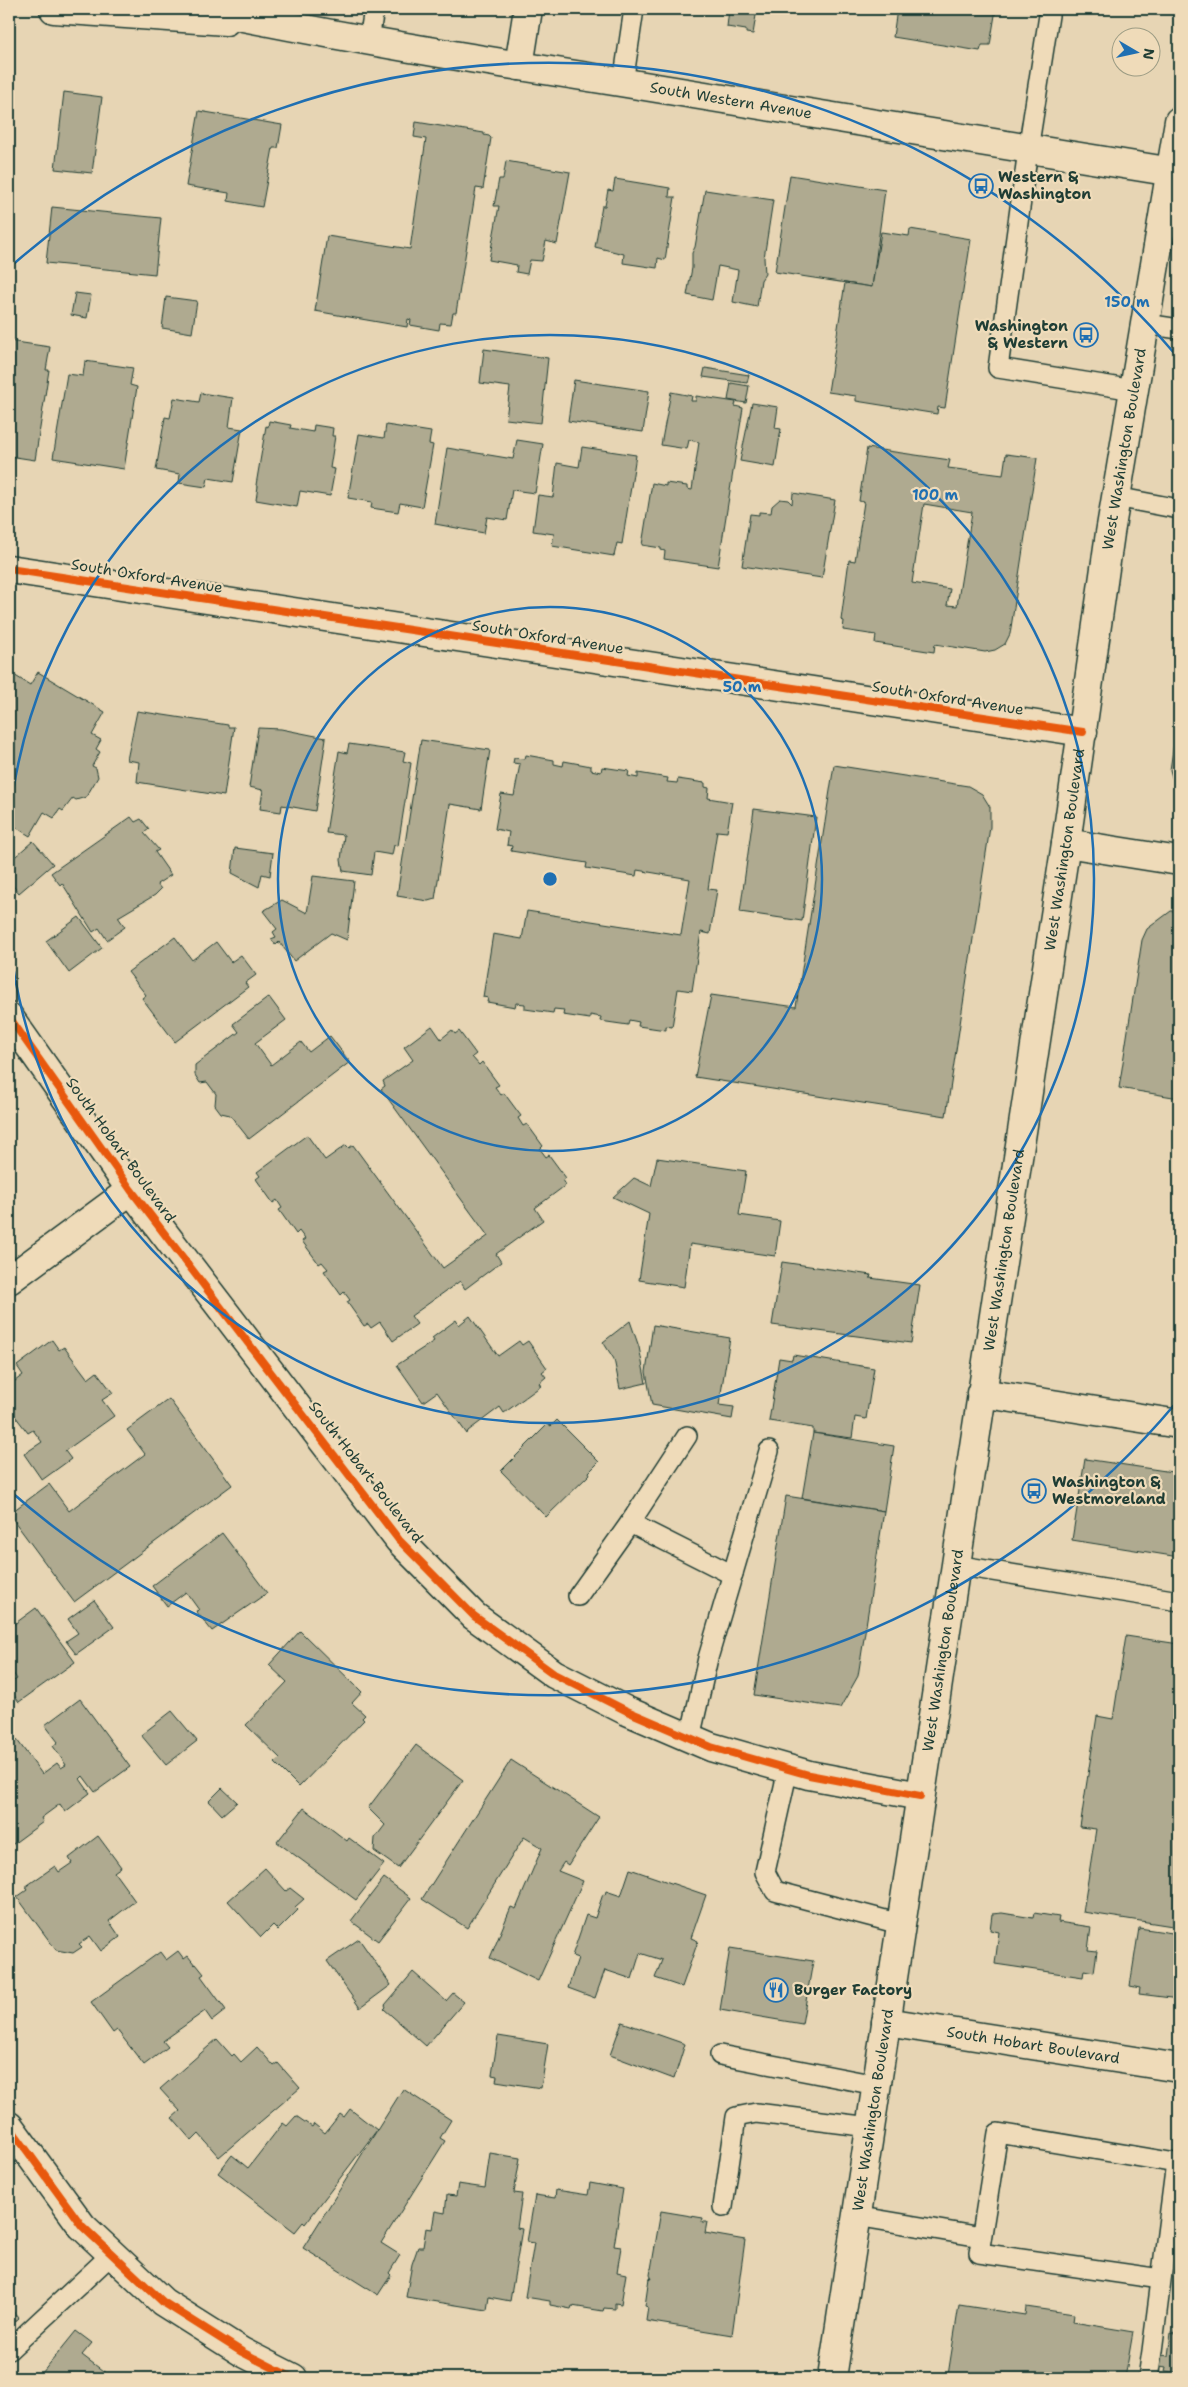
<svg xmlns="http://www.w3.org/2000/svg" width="1188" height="2387" viewBox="0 0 1188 2387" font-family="'Shantell Sans',sans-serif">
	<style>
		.building { fill: #afaa90; stroke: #1f3d34; fill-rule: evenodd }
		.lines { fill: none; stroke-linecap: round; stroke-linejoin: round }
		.lane-casing { stroke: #1f3d34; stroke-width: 22 }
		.street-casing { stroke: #1f3d34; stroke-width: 31 }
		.secondary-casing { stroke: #1f3d34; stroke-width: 31 }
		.primary-casing { stroke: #1f3d34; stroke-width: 31 }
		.lane { stroke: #efdbb9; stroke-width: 19 }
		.street { stroke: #efdbb9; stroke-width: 28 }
		.secondary { stroke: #efdbb9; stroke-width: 28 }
		.primary { stroke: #efdbb9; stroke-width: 28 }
		.cycleway-casing { stroke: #efdbb9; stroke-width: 11 }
		.cycleway { stroke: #e8590c; stroke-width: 8 }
		.ring { fill: none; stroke: #1f6fb2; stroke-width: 2.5 }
		.labels { text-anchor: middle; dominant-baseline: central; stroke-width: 4.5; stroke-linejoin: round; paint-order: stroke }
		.street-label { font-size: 15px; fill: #1f3d34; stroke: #efdbb9 }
		.poi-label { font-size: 15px; font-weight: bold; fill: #1f3d34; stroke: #efdbb9; text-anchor: start }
		.centre { fill: #1f6fb2; stroke: #efdbb9; stroke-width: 2.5 }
		.ring-label { font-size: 15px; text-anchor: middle; font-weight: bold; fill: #1f6fb2; stroke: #efdbb9; stroke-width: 4.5; stroke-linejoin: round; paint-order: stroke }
	</style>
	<rect width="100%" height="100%" fill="#e7d5b4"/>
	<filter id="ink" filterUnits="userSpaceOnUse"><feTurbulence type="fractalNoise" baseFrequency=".02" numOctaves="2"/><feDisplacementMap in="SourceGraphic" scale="10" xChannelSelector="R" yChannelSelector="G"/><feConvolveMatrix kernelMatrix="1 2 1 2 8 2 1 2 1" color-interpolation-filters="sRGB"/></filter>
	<g filter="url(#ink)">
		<g class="building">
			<polygon points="729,9 757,9 753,34 746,33 746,30 727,27"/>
			<polygon points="897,9 996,9 990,45 982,45 980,51 893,37"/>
			<polygon points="64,92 102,97 92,173 55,169"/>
			<polygon points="199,111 282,125 278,148 273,148 262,207 228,201 229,193 186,186"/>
			<polygon points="416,122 484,133 484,135 489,136 491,138 483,189 476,188 456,313 453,313 451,324 440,323 439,330 410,325 411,320 408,319 407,327 315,311 327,236 410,249 426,139 414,137"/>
			<polygon points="506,161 570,172 557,244 546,241 542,261 530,260 527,274 516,272 517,265 489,260 499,206 494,206 499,179 503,179"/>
			<polygon points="790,175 885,190 872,287 775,272"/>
			<polygon points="615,179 670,188 669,197 675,197 665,260 658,258 657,268 623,263 624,254 595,247 602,206 605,206 608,190 613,191"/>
			<polygon points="705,190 773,200 764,258 765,274 761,280 757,307 733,302 738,270 718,266 712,300 687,295 692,268 692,253 695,247"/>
			<polygon points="52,207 161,218 155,274 46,263"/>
			<polygon points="910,229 971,239 945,408 938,407 937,414 856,401 856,396 828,392 845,283 872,287 881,232 909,236"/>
			<polygon points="75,293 91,295 87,318 71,315"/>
			<polygon points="166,297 197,301 192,333 162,328"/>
			<polygon points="9,341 50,347 46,370 49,370 35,460 9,456 9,391 11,382 9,382"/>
			<polygon points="484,349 548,358 541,423 506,419 510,387 480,383"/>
			<polygon points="85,361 133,368 130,385 137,387 124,469 53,458 67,374 83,376"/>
			<polygon points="705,368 749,375 747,383 703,377"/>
			<polygon points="574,380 649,391 643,432 568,421"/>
			<polygon points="731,383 749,386 746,403 728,400"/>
			<polygon points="671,392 692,396 691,401 696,401 696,396 736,402 735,406 743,408 718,567 664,559 665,551 661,550 661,548 642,545 652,483 666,486 666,483 687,486 687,489 692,490 699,442 689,440 687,449 661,445"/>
			<polygon points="201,393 233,398 229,427 242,429 233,482 208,478 206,487 179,483 180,474 156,470 165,417 170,418 174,398 199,402"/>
			<polygon points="752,403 778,407 775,428 781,429 775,467 740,461"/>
			<polygon points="269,421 291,425 290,428 313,432 314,425 333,428 332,436 335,436 330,468 335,469 330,496 300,491 297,507 256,500 258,486 256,485 266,426 268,427"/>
			<polygon points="386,425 431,432 429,444 433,445 422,507 400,503 398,512 371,508 372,502 348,498 359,434 384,438"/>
			<polygon points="517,440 543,444 535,493 512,490 507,520 487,517 484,533 435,524 447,448 513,459"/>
			<polygon points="582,447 636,455 622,544 617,543 614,556 552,546 554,534 533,531 538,495 553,497 557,463 579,467"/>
			<path d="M867 448 950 460 948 468 1003 475 1006 454 1037 458 1010 634 1005 644 995 650 985 652 935 644 934 652 875 643 876 635 843 630 844 621 841 620 849 560 855 561 864 502 859 501ZM924 504 972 512 957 606 947 605 950 589 912 583Z"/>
			<polygon points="793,493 835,500 822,578 742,566 750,514 759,515 759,512 771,513 772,506 780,499 788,500 792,504"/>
			<polygon points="9,672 30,685 38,672 105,712 92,735 101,740 96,749 100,752 92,766 96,768 98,777 86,797 76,800 73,798 63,811 60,809 54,818 44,812 30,836 9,823"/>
			<polygon points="1179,709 1179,795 1176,791 1170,770"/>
			<polygon points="137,711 228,725 228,727 234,727 224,796 137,782 139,762 127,760"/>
			<polygon points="258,728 281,729 326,738 315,811 282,805 281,812 260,809 263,790 249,787"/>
			<polygon points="421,740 490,750 481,809 450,804 435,899 428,901 397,896"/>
			<polygon points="349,744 405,752 403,761 411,763 398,846 394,845 392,855 374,852 371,875 343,871 341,860 344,835 326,833 339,751 347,753"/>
			<polygon points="526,755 554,760 554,764 563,766 564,761 591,766 591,770 601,772 602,767 629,771 628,776 638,778 638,773 668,778 667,782 677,783 678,779 705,783 705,787 709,788 708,798 732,802 727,832 717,831 708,889 717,890 710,934 701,932 692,991 678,989 672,1027 666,1026 666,1030 638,1026 639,1022 629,1020 628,1025 600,1021 601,1017 590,1015 590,1019 563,1015 564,1010 554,1009 553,1013 525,1009 525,1004 516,1003 515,1007 487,1002 488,998 483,997 493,934 522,939 527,911 681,935 690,879 637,870 636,876 586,868 587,863 511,851 512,846 507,845 509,832 495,829 501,794 514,796 520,764 513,763 514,758 525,759"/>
			<polygon points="834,765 968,786 982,794 990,807 990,827 946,1116 695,1077 711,995 796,1007"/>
			<polygon points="754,809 816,817 802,921 740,912"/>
			<polygon points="131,817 135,822 141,819 149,829 144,833 159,850 155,852 171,875 157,884 161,889 155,895 118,917 125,927 107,940 99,928 93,932 62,883 60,885 51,873"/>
			<polygon points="33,841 53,864 19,893 9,881 9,862"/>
			<polygon points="235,848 273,853 270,876 262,874 259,887 232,873"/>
			<polygon points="313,876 354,881 347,940 331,933 294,961 279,942 276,945 271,939 276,937 273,932 277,929 263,911 282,900 307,913"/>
			<polygon points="1171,911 1179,911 1179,1098 1119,1088 1142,940 1147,929"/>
			<polygon points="79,917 102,948 69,973 46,941"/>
			<polygon points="175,937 192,960 216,942 231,962 241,955 256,975 245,983 248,987 175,1042 142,998 146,995 128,972"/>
			<polygon points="269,997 286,1020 255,1043 271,1065 301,1042 309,1052 330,1036 350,1062 249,1139 230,1115 221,1113 215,1105 216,1094 207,1082 200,1083 195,1075 195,1065 239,1032 233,1024"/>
			<polygon points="432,1026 441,1039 452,1030 455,1034 459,1031 476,1054 472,1057 479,1065 482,1062 499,1085 495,1087 501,1095 504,1093 521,1116 518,1118 523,1126 527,1124 543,1146 540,1149 546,1157 549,1155 566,1178 563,1180 566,1185 535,1208 543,1220 496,1254 501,1262 465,1289 460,1281 411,1316 417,1324 393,1341 380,1322 371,1328 368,1324 364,1326 347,1302 350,1300 344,1292 341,1295 324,1271 328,1269 322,1262 319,1264 302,1241 305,1239 299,1231 296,1234 279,1210 282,1208 277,1200 273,1203 256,1179 260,1176 257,1172 307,1135 325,1160 346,1145 349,1148 353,1145 443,1268 488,1236 381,1089 385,1086 383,1081 413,1060 404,1047"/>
			<polygon points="657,1158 746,1171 739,1215 780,1221 775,1256 690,1244 684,1287 639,1280 649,1214 613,1197 634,1178 651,1186"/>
			<polygon points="782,1262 871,1275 870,1278 920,1285 911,1343 772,1325"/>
			<polygon points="470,1316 498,1356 519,1341 522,1345 528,1341 547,1368 542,1372 546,1377 539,1383 541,1386 504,1413 500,1407 468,1431 467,1434 437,1392 423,1402 397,1365 434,1341 432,1338 456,1320 459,1325"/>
			<polygon points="630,1321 639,1347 646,1383 620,1389 614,1359 603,1342"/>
			<polygon points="653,1325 730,1338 719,1405 734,1407 732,1419 652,1405 646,1372"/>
			<polygon points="52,1340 59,1350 64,1347 88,1379 97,1372 113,1393 102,1400 114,1416 65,1451 71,1459 42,1480 24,1454 42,1442 33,1430 28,1433 9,1408 9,1377 11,1375 15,1381 23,1375 17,1366"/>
			<polygon points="793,1355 874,1368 866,1419 855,1417 852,1438 813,1433 813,1428 769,1421 779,1358 792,1360"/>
			<polygon points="169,1399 232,1485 74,1602 9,1514 49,1484 69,1511 145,1454 127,1430"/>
			<polygon points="557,1420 599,1462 589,1472 590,1474 546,1517 501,1471 548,1424 551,1426"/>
			<polygon points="813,1433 894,1446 884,1511 802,1498"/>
			<polygon points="1085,1459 1179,1473 1179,1557 1072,1540"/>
			<polygon points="786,1496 884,1511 858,1676 840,1708 754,1695"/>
			<polygon points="222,1533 267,1593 212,1631 196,1611 199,1610 186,1592 167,1606 152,1586"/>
			<polygon points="94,1600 114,1627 76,1654 66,1641 78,1633 68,1619"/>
			<polygon points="36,1608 75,1662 19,1702 13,1694 9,1698 9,1677 12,1682 17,1679 9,1667 9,1628"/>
			<polygon points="300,1631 362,1692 352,1703 365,1715 362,1718 364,1720 299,1787 275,1763 280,1758 246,1725 287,1682 269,1665"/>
			<polygon points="1126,1636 1179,1644 1179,1927 1083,1912 1096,1829 1080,1827 1097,1716 1113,1719"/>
			<polygon points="80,1699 130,1767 95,1792 83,1776 80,1779 90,1793 65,1812 60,1804 41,1818 43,1822 9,1847 9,1746 17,1740 42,1774 57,1763 61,1768 66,1765 53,1746 58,1742 45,1725"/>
			<polygon points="172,1711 197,1741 166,1765 141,1735"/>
			<polygon points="416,1745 463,1780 398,1868 374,1851 375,1838 385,1825 368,1808"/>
			<polygon points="511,1760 599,1817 568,1865 564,1862 558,1871 583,1881 538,1981 490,1958 511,1907 516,1909 542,1848 524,1837 467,1928 422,1899"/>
			<polygon points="222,1788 237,1802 222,1815 209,1801"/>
			<polygon points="304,1808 347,1841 349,1838 384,1864 356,1900 277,1842"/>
			<polygon points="98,1836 121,1867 114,1872 135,1901 109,1921 120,1937 101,1951 90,1936 79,1944 82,1947 73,1953 56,1950 17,1897 27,1890 25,1887 55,1866 59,1872 72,1863 69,1858"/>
			<polygon points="265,1868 286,1891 290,1888 304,1899 295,1907 298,1910 278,1930 273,1925 261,1937 228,1901"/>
			<polygon points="630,1869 706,1895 691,1938 698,1941 682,1987 655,1978 662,1960 640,1953 632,1979 605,1970 595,1998 568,1988 578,1958 572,1956 586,1915 595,1918 603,1894 605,1895 606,1891 621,1896"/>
			<polygon points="384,1878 411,1898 378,1941 351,1921"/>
			<polygon points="1002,1913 1033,1918 1034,1913 1059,1917 1058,1922 1091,1927 1088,1950 1097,1951 1094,1972 1084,1970 1083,1977 995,1964 999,1932 990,1930 992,1914"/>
			<polygon points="1139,1928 1179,1934 1179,1999 1139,1994 1140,1988 1130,1986"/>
			<polygon points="359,1939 391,1985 360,2008 327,1961"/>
			<polygon points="730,1948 813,1961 802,2024 720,2010"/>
			<polygon points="178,1951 184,1959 188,1956 195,1965 196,1964 204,1974 201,1976 226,2010 212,2021 205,2011 163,2041 168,2047 144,2065 117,2030 113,2033 91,2002 160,1952 166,1960"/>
			<polygon points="413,1972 446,2001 453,1993 464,2002 426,2046 384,2009 386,2007 385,2005"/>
			<polygon points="622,2022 685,2044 674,2079 610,2055"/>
			<polygon points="498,2036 548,2044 541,2088 496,2081 497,2076 492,2075"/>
			<polygon points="217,2039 232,2056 234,2054 241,2062 257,2047 274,2066 278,2063 300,2088 219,2157 199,2134 192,2141 172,2118 180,2111 160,2089"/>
			<polygon points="403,2089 451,2120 440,2138 445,2141 381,2243 400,2255 389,2273 391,2275 378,2295 303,2248"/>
			<polygon points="350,2109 377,2130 305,2224 303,2222 295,2232 218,2173 232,2155 248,2168 283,2123 287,2126 296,2116 312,2127 314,2124 325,2133 340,2114 344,2117"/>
			<polygon points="490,2153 520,2158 514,2193 522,2194 517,2228 522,2229 510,2301 489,2297 487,2310 406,2297 412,2264 418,2247 423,2247 426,2228 432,2229 435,2211 445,2213 447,2195 456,2196 458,2184 485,2188"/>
			<polygon points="590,2183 623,2189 614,2246 621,2247 617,2272 626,2274 621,2304 615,2303 615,2309 604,2308 603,2311 572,2306 571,2309 550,2305 550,2301 525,2297 534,2243 527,2242 535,2195 555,2198 556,2190 588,2195"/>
			<polygon points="661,2211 703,2218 702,2222 707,2222 705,2233 745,2240 732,2335 646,2321 648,2307 645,2306 649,2278 652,2279 650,2275"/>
			<polygon points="959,2305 1025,2315 1026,2307 1074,2314 1073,2322 1133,2332 1125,2378 933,2378 934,2373 948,2375"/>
			<polygon points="9,2307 19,2318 9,2327"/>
			<polygon points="1178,2312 1179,2312 1179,2373 1165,2371 1166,2367 1160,2366 1162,2355 1168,2356 1171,2333 1175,2334"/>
			<polygon points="76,2331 92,2343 82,2355 107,2374 104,2378 96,2376 95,2378 38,2378"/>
		</g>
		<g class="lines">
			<g class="lane-casing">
				<g id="lane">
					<polyline points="1050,9 1028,150 998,368 1134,390"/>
					<polyline points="369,40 374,9"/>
					<polyline points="623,83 634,9"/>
					<polyline points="1146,324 1179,329"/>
					<polyline points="1116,497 1179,509"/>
					<polyline points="687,1436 630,1523 733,1575"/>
					<polyline points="955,1565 1179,1601"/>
					<polyline points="578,1596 630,1523"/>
					<polyline points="690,1738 708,1658 769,1451"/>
					<polyline points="788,1769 765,1872 775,1891 900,1924"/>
					<polyline points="720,2055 876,2085"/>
					<polyline points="723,2207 736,2117 756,2113 870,2127"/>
					<polyline points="856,2216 981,2237"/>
					<polyline points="9,2350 112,2254"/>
					<polyline points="1148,2378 1152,2351 1176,2163 998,2133 979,2253 1161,2279"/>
				</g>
			</g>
			<g class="street-casing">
				<g id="street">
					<polyline points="519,66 528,9"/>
					<polyline points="9,569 1083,732"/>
					<polyline points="1066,843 1179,861"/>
					<polyline points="9,1017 131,1190 399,1540 474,1616 554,1674 627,1711 711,1747 809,1775 920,1796"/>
					<polyline points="9,1280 131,1190"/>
					<polyline points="981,1393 1179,1424"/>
					<path id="s1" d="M886 2022 1179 2068"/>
					<polyline points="9,2126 82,2226 163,2302 242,2352 293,2378"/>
				</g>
			</g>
			<g class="secondary-casing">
				<g id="secondary">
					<path id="s2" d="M832 2378 1066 843 1110 533 1179 121"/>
				</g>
			</g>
			<g class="primary-casing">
				<g id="primary">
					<polyline points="54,9 226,21"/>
					<path id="s3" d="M204 9C342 38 481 60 620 82 806 113 993 143 1179 173"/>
				</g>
			</g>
			<use href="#lane" class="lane"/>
			<use href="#street" class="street"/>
			<use href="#secondary" class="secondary"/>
			<use href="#primary" class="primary"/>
			<g class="cycleway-casing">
				<g id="cycleway">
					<polyline points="9,569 1083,732"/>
					<polyline points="9,1017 131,1190 399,1540 474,1616 554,1674 627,1711 711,1747 809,1775 920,1796"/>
					<polyline points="9,2126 82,2226 163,2302 242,2352 293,2378"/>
				</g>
			</g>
			<use href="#cycleway" class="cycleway"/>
		</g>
	</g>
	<g class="ring">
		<circle cx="550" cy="879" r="272"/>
		<path d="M9 822A544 544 0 1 1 9 936"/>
		<path d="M1175 1404A816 816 0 0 1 9 1490M9 268A816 816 0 0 1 1175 354"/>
	</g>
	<defs>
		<g id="bus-ring" transform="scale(1.25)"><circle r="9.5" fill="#efdbb9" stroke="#1f6fb2" stroke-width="1.5"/><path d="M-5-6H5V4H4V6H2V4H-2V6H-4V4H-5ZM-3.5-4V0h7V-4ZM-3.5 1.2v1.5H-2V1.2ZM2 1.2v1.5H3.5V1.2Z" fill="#1f6fb2"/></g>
		<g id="restaurant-ring" transform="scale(1.25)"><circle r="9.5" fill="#efdbb9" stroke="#1f6fb2" stroke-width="1.5"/><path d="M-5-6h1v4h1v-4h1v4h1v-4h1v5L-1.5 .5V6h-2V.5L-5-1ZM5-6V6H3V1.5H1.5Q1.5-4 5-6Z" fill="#1f6fb2"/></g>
	</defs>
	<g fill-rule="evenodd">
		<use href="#bus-ring" x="981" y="186"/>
		<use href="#bus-ring" x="1086" y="335"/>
		<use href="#bus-ring" x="1034" y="1491"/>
		<use href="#restaurant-ring" x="776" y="1990"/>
	</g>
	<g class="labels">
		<g class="street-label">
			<text stroke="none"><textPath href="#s3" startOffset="535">South Western Avenue</textPath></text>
			<text stroke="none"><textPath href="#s2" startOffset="1951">West Washington Boulevard</textPath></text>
			<text transform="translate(147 576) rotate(9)">South Oxford Avenue</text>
			<text transform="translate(548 637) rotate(9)">South Oxford Avenue</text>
			<text transform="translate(948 698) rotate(9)">South Oxford Avenue</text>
			<text stroke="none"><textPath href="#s2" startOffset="1546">West Washington Boulevard</textPath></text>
			<text transform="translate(121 1150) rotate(54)">South Hobart Boulevard</text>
			<text stroke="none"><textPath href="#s2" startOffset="1141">West Washington Boulevard</textPath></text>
			<text transform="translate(366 1472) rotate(52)">South Hobart Boulevard</text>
			<text stroke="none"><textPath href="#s2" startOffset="736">West Washington Boulevard</textPath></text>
			<text stroke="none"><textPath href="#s1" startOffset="149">South Hobart Boulevard</textPath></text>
			<text stroke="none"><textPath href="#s2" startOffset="271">West Washington Boulevard</textPath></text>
		</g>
		<g class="poi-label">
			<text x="998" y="177">Western &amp;<tspan x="998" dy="17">Washington</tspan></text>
			<text x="1068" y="326" text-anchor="end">Washington<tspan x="1068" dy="17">&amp; Western</tspan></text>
			<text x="1052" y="1482">Washington &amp;<tspan x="1052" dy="17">Westmoreland</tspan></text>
			<text x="794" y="1990">Burger Factory</text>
		</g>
	</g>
	<circle cx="550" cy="879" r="8" class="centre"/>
	<g class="ring-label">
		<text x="1127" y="307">150 m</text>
		<text x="935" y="500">100 m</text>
		<text x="742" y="692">50 m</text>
	</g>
	<rect width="1188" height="2387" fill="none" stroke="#efdbb9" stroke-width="30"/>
	<rect x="15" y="15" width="1158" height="2357" fill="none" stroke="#1f3d34" stroke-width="2" filter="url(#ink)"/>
	<g transform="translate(1136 52) rotate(99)"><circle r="24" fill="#efdbb9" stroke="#9c9c84"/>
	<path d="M0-4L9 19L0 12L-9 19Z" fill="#1f6fb2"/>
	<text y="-8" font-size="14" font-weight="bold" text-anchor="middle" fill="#1f3d34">N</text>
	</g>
</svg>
